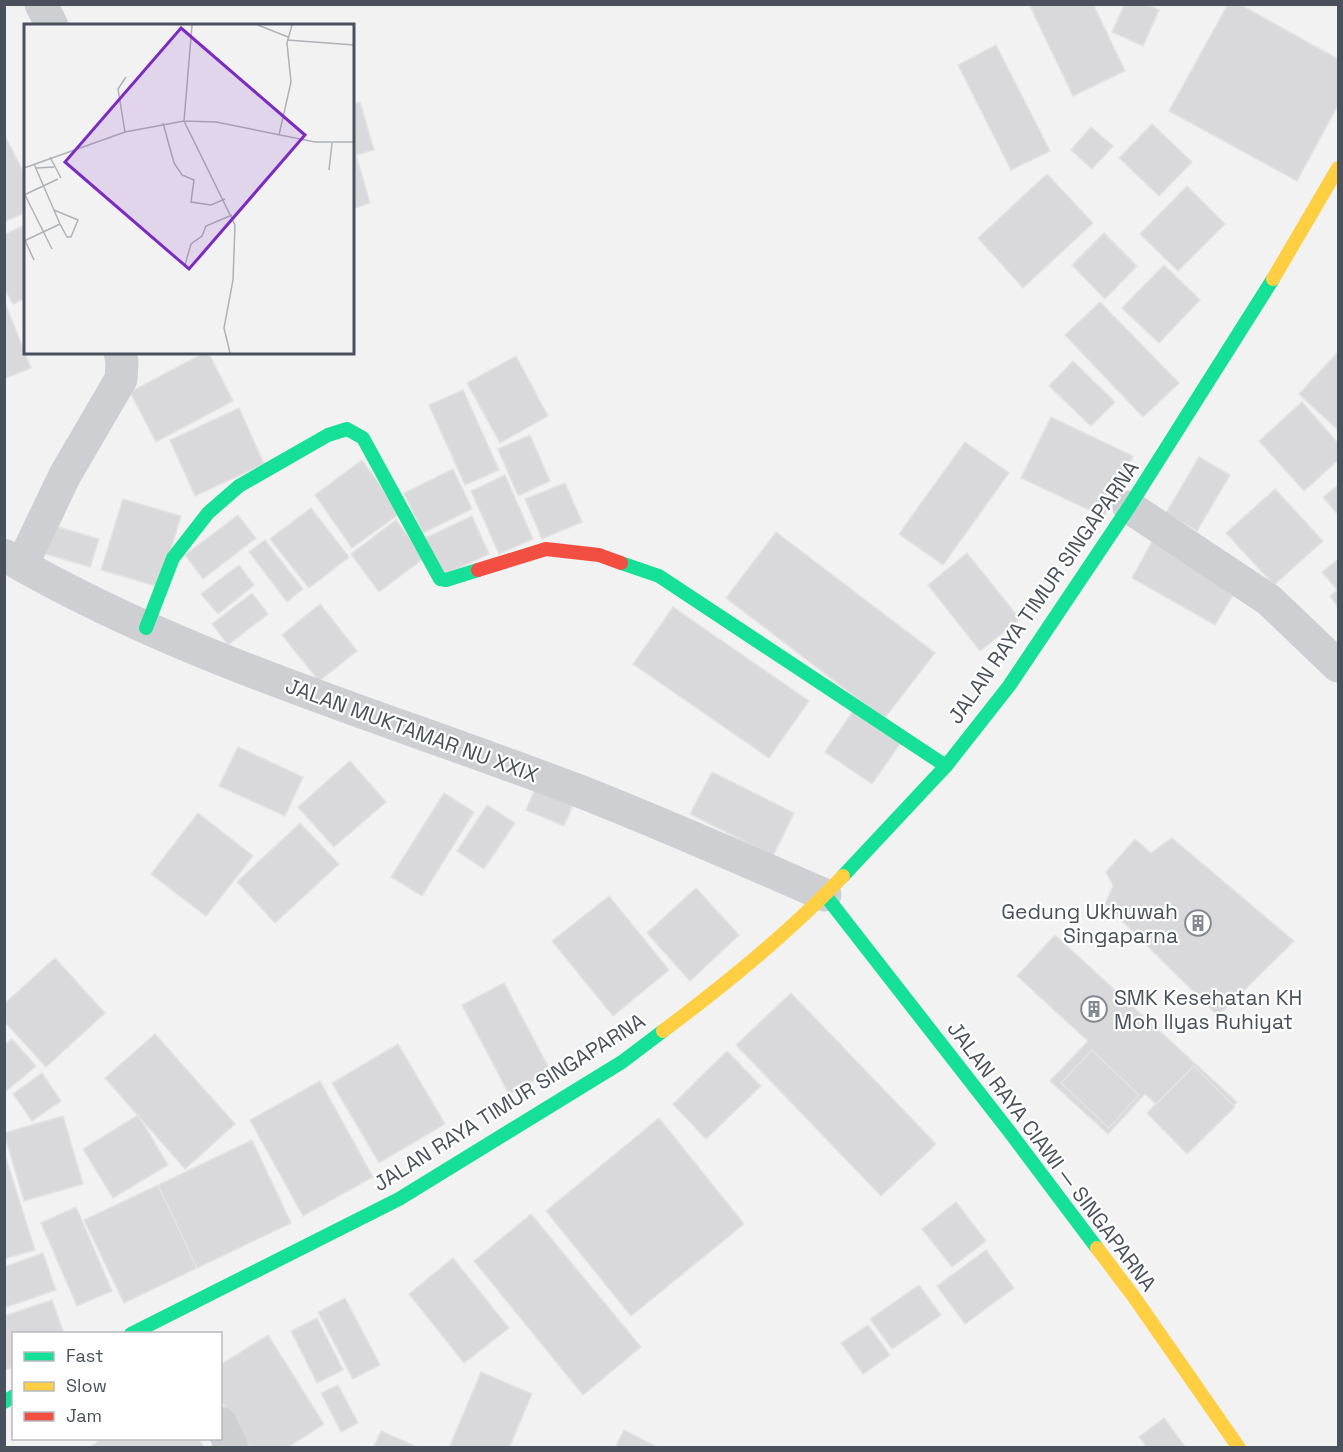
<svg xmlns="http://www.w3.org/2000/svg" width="1343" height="1452" viewBox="0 0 1343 1452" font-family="'Space Grotesk',sans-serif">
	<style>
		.building { fill: #d9d9db; stroke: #e3e3e4; stroke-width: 1.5 }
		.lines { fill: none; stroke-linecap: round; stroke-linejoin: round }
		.street { stroke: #cdcfd2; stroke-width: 33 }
		.fast { stroke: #16e098; stroke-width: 14 }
		.slow { stroke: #ffcf43; stroke-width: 14 }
		.jam { stroke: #f24e42; stroke-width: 14 }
		.labels { text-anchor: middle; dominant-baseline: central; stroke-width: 4.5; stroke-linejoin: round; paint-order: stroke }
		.street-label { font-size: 21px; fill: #4a515d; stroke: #fff }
		.poi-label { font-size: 21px; fill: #4a515d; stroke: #fff; text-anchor: end }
		.inset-road { fill: none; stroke: #afb2b6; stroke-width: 1.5 }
		.view { fill: #7b2cbf; fill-opacity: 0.15; stroke: #7b2cbf; stroke-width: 3 }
		.inset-edge { fill: none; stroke: #4a515d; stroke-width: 3 }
	</style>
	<rect width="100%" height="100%" fill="#f2f2f2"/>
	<g class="building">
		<polygon points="1029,4 1093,4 1125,71 1073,96"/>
		<polygon points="1125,4 1147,4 1159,10 1143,46 1112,32"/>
		<polygon points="1228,4 1239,4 1338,59 1338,105 1297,181 1169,111"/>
		<polygon points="996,45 1050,151 1011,170 958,65"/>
		<polygon points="360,102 374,150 356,155 370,203 352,209 352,104"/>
		<polygon points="1152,124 1192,162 1159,196 1119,158"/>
		<polygon points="1091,127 1113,146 1092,169 1071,150"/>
		<polygon points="4,134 26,177 26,212 4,222"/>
		<polygon points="1047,174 1093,223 1023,288 978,238"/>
		<polygon points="1187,186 1225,224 1178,271 1140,234"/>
		<polygon points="26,224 26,298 13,304 4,288 4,235"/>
		<polygon points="1104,233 1137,266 1105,299 1072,265"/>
		<polygon points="1164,265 1200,300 1159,343 1122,308"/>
		<polygon points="4,300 31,368 4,379"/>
		<polygon points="1100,302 1179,383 1143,417 1065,335"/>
		<polygon points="206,352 208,352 233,401 156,442 130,392"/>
		<polygon points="1338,352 1338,430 1299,394"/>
		<polygon points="516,356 548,416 500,443 467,383"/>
		<polygon points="1073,361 1115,402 1091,426 1049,386"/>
		<polygon points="463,390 499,470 465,485 429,405"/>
		<polygon points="1302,402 1338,443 1338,460 1304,491 1259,441"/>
		<polygon points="239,408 264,464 195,496 170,440"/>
		<polygon points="1051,417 1133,456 1104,517 1021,478"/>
		<polygon points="530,435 550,481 518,496 498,449"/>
		<polygon points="965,442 1009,473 943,565 899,534"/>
		<polygon points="1199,457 1230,475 1197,531 1166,513"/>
		<polygon points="362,460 400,513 352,548 315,495"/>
		<polygon points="453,469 472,509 423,533 404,493"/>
		<polygon points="505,475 533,539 499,554 471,491"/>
		<polygon points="565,483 582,522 542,539 525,499"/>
		<polygon points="1338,485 1338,515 1323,497"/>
		<polygon points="1275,489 1323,541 1274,585 1226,533"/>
		<polygon points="123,499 181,516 159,587 101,570"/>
		<polygon points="311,508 349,557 309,588 270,539"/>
		<polygon points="238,515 256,538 203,579 185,555"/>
		<polygon points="472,516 489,554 440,577 423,539"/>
		<polygon points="396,520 424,558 379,592 351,554"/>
		<polygon points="48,524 99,539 90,567 39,552"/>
		<polygon points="776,532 935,653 884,719 726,598"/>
		<polygon points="1155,536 1239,585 1215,625 1132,578"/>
		<polygon points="265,540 303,589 287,602 249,552"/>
		<polygon points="967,553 1020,619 980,651 928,585"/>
		<polygon points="1338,559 1338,607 1330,596 1337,590 1322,572"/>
		<polygon points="239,565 254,585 218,614 201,594"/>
		<polygon points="252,593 268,614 228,645 212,624"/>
		<polygon points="320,604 357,651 319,681 282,635"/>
		<polygon points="673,607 809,701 769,758 633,664"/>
		<polygon points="855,708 902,741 872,784 825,752"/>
		<polygon points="238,747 303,777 285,816 219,786"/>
		<polygon points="350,761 386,802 334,847 298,807"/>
		<polygon points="712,772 794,813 773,856 690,814"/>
		<polygon points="535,789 573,805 564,826 526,810"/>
		<polygon points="444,793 474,812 422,896 391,877"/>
		<polygon points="487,805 515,823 484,869 457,851"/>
		<polygon points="198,813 253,856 206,916 151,874"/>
		<polygon points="300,823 339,864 275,923 237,882"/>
		<polygon points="1172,838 1294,941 1218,1016 1105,904 1113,886 1106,872 1135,839 1151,853"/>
		<polygon points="696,888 739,935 690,981 647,933"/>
		<polygon points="609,896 669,970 613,1016 552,941"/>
		<polygon points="1055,935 1237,1102 1198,1143 1145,1094 1108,1134 1050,1081 1088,1041 1017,976"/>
		<polygon points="55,958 105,1013 46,1067 4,1021 4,1004"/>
		<polygon points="504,983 551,1072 509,1094 462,1005"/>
		<polygon points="791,993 936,1144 881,1196 736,1045"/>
		<polygon points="155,1034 235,1124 185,1169 105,1078"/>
		<polygon points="12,1039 36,1066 4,1093 4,1045"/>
		<polygon points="398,1044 445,1124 379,1163 332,1083"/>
		<polygon points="1092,1050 1139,1095 1109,1128 1061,1083"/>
		<polygon points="727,1051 761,1086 706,1139 673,1104"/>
		<polygon points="1194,1066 1235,1107 1187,1154 1147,1113"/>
		<polygon points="42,1073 61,1101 32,1121 13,1094"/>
		<polygon points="320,1081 373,1177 303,1216 250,1120"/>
		<polygon points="138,1115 168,1165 113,1198 83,1149"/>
		<polygon points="63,1116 83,1184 24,1201 4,1133"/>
		<polygon points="659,1118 744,1224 631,1316 546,1211"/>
		<polygon points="252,1140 291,1223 197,1268 158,1185"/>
		<polygon points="4,1152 35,1250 4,1259"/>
		<polygon points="158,1185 197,1268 124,1303 84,1220"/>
		<polygon points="956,1202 986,1241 952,1267 922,1229"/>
		<polygon points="76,1207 112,1291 77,1306 41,1223"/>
		<polygon points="531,1214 641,1347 583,1395 474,1261"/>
		<polygon points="986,1250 1014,1288 965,1324 937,1286"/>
		<polygon points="43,1253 56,1290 4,1308 4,1267"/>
		<polygon points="453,1258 509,1328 464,1363 409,1294"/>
		<polygon points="919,1285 941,1315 892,1349 870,1319"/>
		<polygon points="345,1298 380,1365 353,1379 318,1312"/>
		<polygon points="52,1300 64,1334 14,1334 14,1367 4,1370 4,1316"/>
		<polygon points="317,1318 343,1370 317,1383 291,1331"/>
		<polygon points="868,1325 890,1355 863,1374 841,1343"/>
		<polygon points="268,1335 324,1424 287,1448 250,1448 220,1399 220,1365"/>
		<polygon points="481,1372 532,1394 509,1448 449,1448"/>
		<polygon points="338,1385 358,1423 341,1432 321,1393"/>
		<polygon points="1164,1418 1186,1448 1147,1448 1139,1437"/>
		<polygon points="624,1430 659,1448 615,1448"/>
		<polygon points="381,1431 419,1448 373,1448"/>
		<polygon points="103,1438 199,1438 204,1448 89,1448"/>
	</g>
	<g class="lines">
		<g class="street">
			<polyline points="41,4 52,26"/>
			<polyline points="1129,507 1269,600 1338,666"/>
			<path d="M4 555C181 659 383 716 574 789 659 822 742 859 825 895"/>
			<polyline points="22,565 65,475 121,379 122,362 120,352"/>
			<polyline points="220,1423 232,1448"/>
		</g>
		<g class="fast">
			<polyline points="621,563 659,576 946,766"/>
			<polyline points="146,628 173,558 208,513 239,486 328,435 347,429 363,438 440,579 446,580 478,570"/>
			<polyline points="843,876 946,766 1009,686 1129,507 1273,279"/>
			<polyline points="825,895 1009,1131 1097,1248"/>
			<polyline points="131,1334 399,1199 622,1062 663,1031"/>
			<polyline points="4,1402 14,1396"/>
		</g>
		<g class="slow">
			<polyline points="1273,279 1338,168"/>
			<path d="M663 1031C726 984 789 933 843 876"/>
			<polyline points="1097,1248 1134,1297 1239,1448"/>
		</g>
		<polyline class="jam" points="478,570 546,549 599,555 621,563"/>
	</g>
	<defs>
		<g id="building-ring" transform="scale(1.35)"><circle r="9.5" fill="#fff" stroke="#858991" stroke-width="1.5"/><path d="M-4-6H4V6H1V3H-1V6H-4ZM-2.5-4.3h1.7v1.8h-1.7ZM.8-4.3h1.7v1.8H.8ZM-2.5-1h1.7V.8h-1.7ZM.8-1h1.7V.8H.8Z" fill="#858991"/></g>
	</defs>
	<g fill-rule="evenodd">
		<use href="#building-ring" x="1198" y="923"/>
		<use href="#building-ring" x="1094" y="1009"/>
	</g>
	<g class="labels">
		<g class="street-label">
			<text transform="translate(1043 592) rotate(-55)">JALAN RAYA TIMUR SINGAPARNA</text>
			<text transform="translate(412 730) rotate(20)">JALAN MUKTAMAR NU XXIX</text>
			<text transform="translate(509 1102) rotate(-32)">JALAN RAYA TIMUR SINGAPARNA</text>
			<text transform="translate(1052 1156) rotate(53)">JALAN RAYA CIAWI — SINGAPARNA</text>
		</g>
		<g class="poi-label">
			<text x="1178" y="911">Gedung Ukhuwah<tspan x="1178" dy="24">Singaparna</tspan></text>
			<text x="1114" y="997" text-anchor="start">SMK Kesehatan KH<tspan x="1114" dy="24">Moh Ilyas Ruhiyat</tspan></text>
		</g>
	</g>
	<g transform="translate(24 24)">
		<rect width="330" height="330" fill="#f2f2f2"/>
		<path class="inset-road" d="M234 1 264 13M263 16 330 21M160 97 211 201 209 256 200 304 206 329M160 97 168 1M139 99 150 139 158 151 170 156 167 178 187 181 201 175M101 108 94 65 102 53M255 111 267 58 263 19 268 1M26 133 37 154M10 140 36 200 43 213H47L54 196 30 186M0 144 101 108 160 97 192 98 291 118H330M12 144 30 143M305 146 308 119M0 171 34 155M1 171 28 225M0 214 10 236M0 217 36 200M161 241 167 220 178 212 182 202 208 191"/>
		<path class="view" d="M157 4 281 111 165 245 41 138Z"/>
		<rect width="330" height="330" class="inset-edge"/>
	</g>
	<rect width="1343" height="1452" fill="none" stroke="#4a515d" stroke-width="12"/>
	<rect x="12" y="1332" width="210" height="108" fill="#ffffff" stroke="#b7b9be" stroke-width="1.5"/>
	<rect x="24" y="1352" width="30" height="9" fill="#16e098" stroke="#b7b9be" stroke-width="1.5"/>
	<text x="66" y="1362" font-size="18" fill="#4a515d">Fast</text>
	<rect x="24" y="1382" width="30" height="9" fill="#ffcf43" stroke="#b7b9be" stroke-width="1.5"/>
	<text x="66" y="1392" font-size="18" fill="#4a515d">Slow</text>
	<rect x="24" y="1412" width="30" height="9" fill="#f24e42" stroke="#b7b9be" stroke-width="1.5"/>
	<text x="66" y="1422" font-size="18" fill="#4a515d">Jam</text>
</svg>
